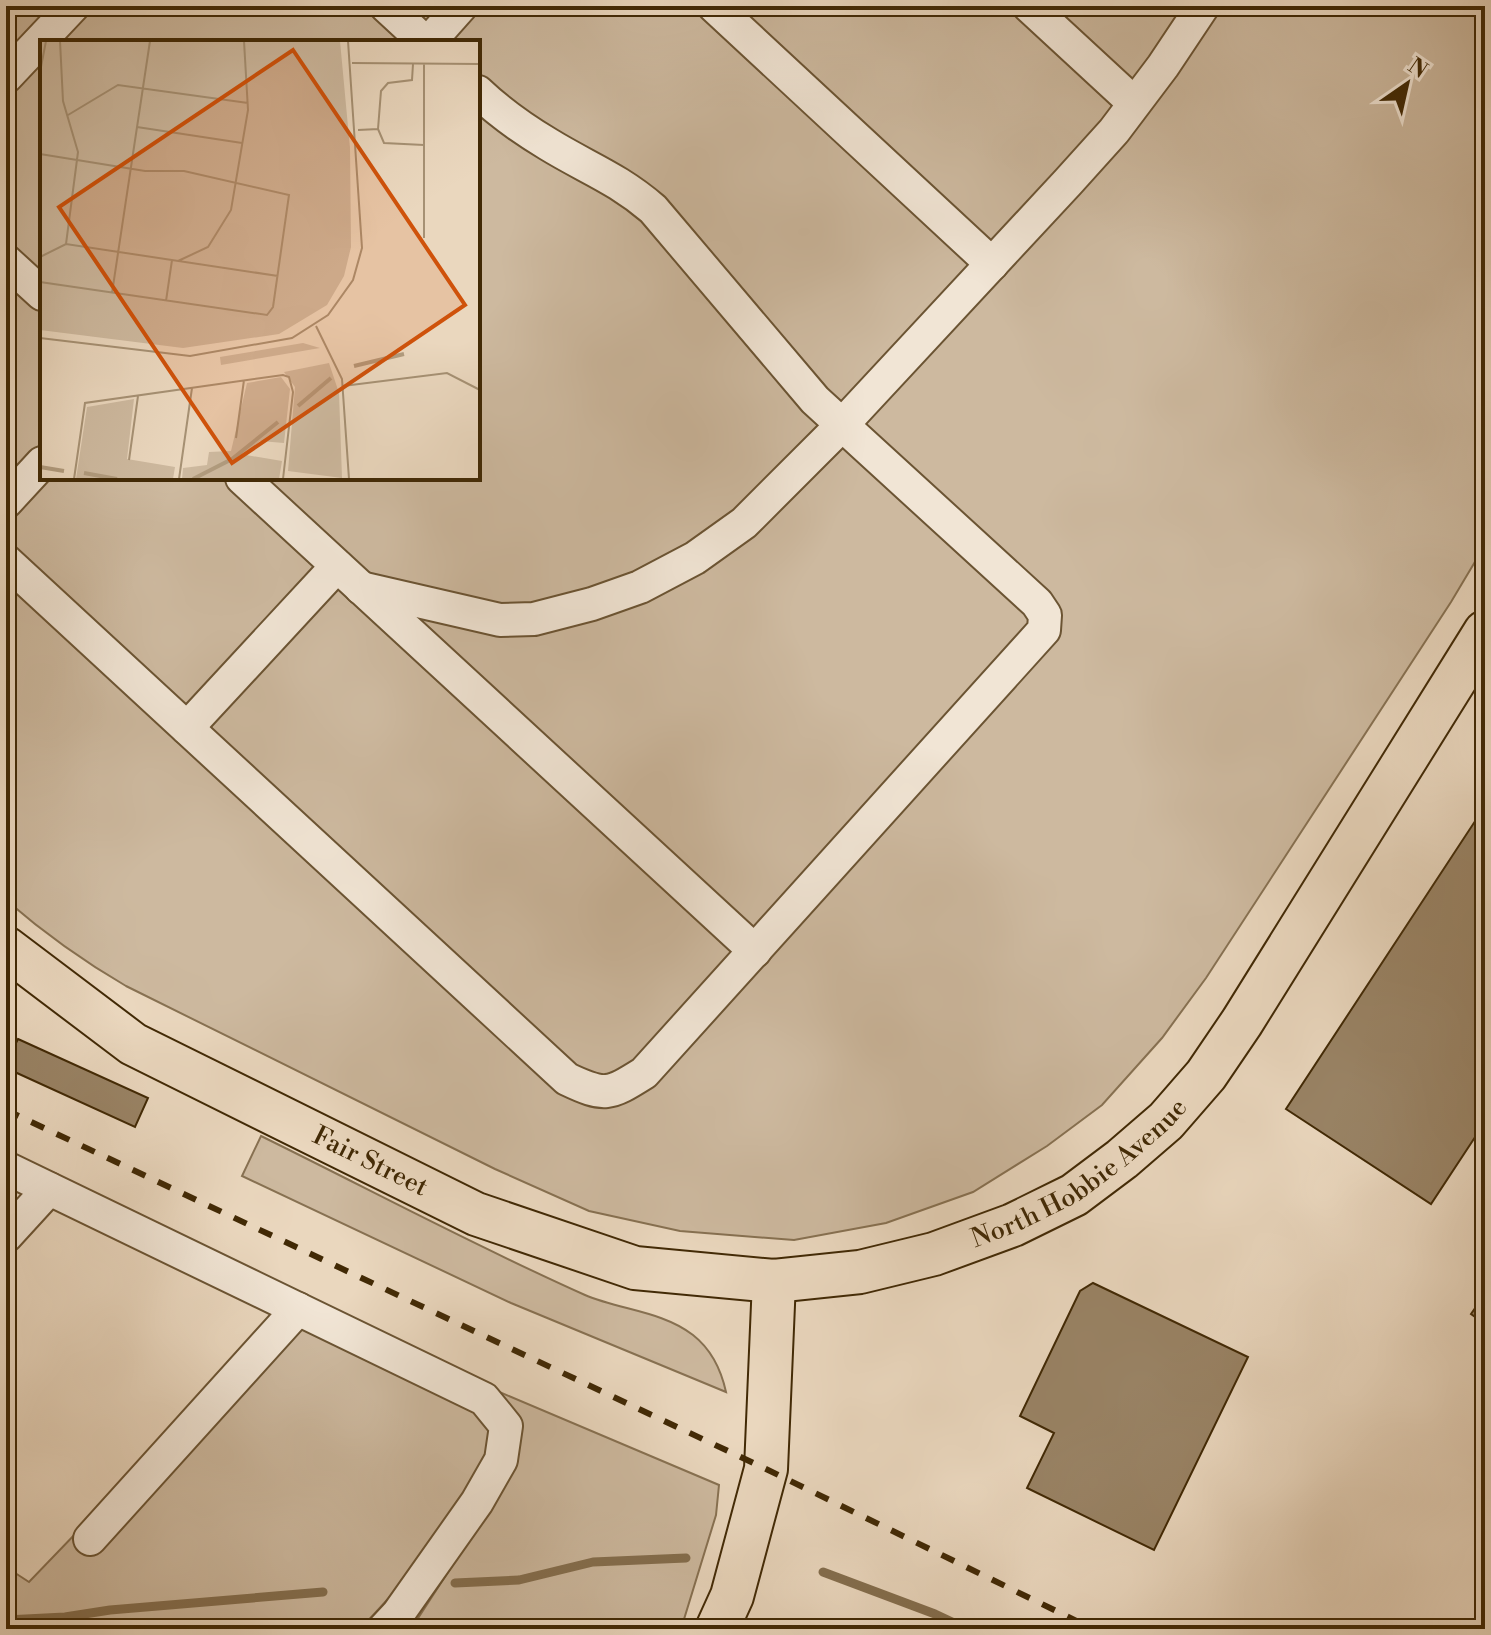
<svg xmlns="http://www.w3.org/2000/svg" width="1491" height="1635" viewBox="0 0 1491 1635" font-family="'Libre Bodoni',serif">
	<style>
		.green { fill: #cdb99f; stroke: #877152; stroke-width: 2; fill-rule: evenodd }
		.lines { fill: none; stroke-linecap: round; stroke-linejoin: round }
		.stream { stroke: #846e4e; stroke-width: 9 }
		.building { fill: #998365; stroke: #412905; stroke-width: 2 }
		.minor-casing { stroke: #6b5433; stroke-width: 36 }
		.major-casing { stroke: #412905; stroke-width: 46 }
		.minor { stroke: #f1e5d5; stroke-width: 32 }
		.major { stroke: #ead7be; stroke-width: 42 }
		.rail { stroke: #412905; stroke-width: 6; stroke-dasharray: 14 14; stroke-linecap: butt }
		.labels { text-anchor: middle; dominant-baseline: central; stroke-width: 7; stroke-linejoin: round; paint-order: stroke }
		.street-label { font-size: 26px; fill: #412905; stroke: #f1e5d5 }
		.inset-river { fill: none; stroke: #b19c7f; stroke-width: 4 }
		.inset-road { fill: none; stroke: #a69174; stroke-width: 2 }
		.view { fill: #cf520b; fill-opacity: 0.15; stroke: #cf520b; stroke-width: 4 }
		.inset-edge { fill: none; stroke: #412905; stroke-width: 4 }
	</style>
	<rect width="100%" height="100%" fill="#ead7be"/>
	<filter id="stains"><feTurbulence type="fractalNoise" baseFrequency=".0025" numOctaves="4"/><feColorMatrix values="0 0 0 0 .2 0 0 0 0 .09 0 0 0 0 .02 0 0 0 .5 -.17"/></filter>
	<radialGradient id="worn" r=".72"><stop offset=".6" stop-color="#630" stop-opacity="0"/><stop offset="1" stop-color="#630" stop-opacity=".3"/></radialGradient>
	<g class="green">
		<path d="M6 6H1485V545L1451 602 1206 978 1162 1038 1102 1105 1047 1146 973 1192 886 1223 794 1240 680 1231 589 1211 495 1169 126 986C83 961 44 933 6 900ZM42 42H478V478H42Z"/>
		<path d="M261 1136C369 1189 475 1246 585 1295 620 1310 662 1311 693 1335 712 1350 721 1369 726 1392L511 1303 242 1176Z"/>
		<path d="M301 1327 471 1404 491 1431C480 1497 406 1581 360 1629H196L187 1622 154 1629H6V1567L29 1582 79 1530Z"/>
		<polygon points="497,1391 719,1485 716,1515 681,1629 411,1629 502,1489"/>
	</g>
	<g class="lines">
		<g class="stream">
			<polyline points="823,1572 935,1614 967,1629"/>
			<polyline points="455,1583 519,1580 593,1562 686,1558"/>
			<polyline points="6,1620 65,1617 110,1610 323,1592"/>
		</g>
	</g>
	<g class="building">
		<polygon points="1485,806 1485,1122 1431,1204 1286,1109"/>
		<polygon points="18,1039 148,1098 135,1127 6,1068 6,1048 12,1051"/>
		<polygon points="1093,1283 1248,1357 1154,1550 1027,1488 1054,1433 1020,1416 1080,1291"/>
		<polygon points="1485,1294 1485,1324 1471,1314"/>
	</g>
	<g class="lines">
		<g class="minor-casing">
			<g id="minor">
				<polyline points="386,6 425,42"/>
				<polyline points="714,6 992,264"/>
				<polyline points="1029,6 1134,103"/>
				<polyline points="429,42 461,6"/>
				<polyline points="6,77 73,6"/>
				<polyline points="6,261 42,294"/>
				<polyline points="242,478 755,951"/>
				<polyline points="6,502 42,463"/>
				<path d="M6 561 567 1079C605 1097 609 1095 644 1073L1044 630 1045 615 1037 603 815 400 653 209C617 178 587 168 548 144 523 129 499 112 478 92"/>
				<polyline points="361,588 500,620 534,619 592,604 640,587 695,558 744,523 842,425 1068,182 1114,131 1163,66 1203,6"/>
				<polyline points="187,728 337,566"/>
				<polyline points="6,1168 484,1399 506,1426 501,1460 477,1502 398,1614 384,1629"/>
				<polyline points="6,1236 49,1189"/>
				<polyline points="90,1539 298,1309"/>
			</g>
		</g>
		<g class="major-casing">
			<g id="major">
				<path id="s1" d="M6 948 133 1044 476 1214 635 1268 774 1281 860 1272 934 1254 1013 1225 1074 1195 1122 1159 1166 1121 1206 1075 1242 1022 1485 632"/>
				<polyline points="717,1629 732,1596 766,1469 774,1281"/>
			</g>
		</g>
		<use href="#minor" class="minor"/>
		<use href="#major" class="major"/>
		<polyline class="rail" points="6,1110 766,1469 1093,1629"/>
	</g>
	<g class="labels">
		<g class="street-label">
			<text stroke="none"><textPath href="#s1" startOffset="424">Fair Street</textPath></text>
			<text stroke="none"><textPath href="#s1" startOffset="1180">North Hobbie Avenue</textPath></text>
		</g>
	</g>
	<g transform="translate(40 40)">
		<rect width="440" height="440" fill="#ead7be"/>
		<path d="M0 1H300L310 108 311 207 304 236 287 265 239 294 143 308 0 290ZM263 303 280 308 181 325 180 317ZM289 323 299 353 302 438 248 431 255 347 244 332ZM241 337 250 349 244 403 220 401 206 415 242 421 239 439H142L143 428 167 425 169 412 191 411 207 343ZM94 359 87 419 135 427 133 439H36L47 367Z" fill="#cdb99f"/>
		<path class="inset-river" d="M314 326 364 314M258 366 291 338M0 427 24 431M44 433 77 439M153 439 192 419 238 382"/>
		<path class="inset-road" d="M20 1 23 61 38 112 26 204M312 23 440 24M0 32 6 1M28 75 78 45 208 63M97 87 202 103M338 89 344 103 384 105M318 90 338 89 341 51 348 43 372 40 373 24M0 114 105 131H144L249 155 233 267 227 275 0 242M384 198V24M0 217 26 204 238 236M138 221 168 207 191 170 208 70 204 1M72 253 110 1M126 261 132 220M276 286 302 339 309 439M0 298 150 316 252 298 288 275 313 240 322 208 308 1M303 346 407 333 440 350M196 398 204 340M89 420 98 356M34 439 45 363 243 335 249 337 253 352 243 439M139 439 152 348"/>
		<path class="view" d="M253 10 425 265 192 423 19 167Z"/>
		<rect width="440" height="440" class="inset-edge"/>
	</g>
	<rect width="1491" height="1635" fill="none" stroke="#ead7be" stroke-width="32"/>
	<rect x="8" y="8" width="1475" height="1619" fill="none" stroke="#412905" stroke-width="4"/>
	<rect x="16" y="16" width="1459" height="1603" fill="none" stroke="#412905" stroke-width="2"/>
	<g transform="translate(1407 84) rotate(34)" stroke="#f1e5d5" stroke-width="6" paint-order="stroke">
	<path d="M0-6L14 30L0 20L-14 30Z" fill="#412905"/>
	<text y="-12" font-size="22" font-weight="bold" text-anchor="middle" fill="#412905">N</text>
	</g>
	<rect width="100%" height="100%" filter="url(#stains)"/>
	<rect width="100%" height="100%" fill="url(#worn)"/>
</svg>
